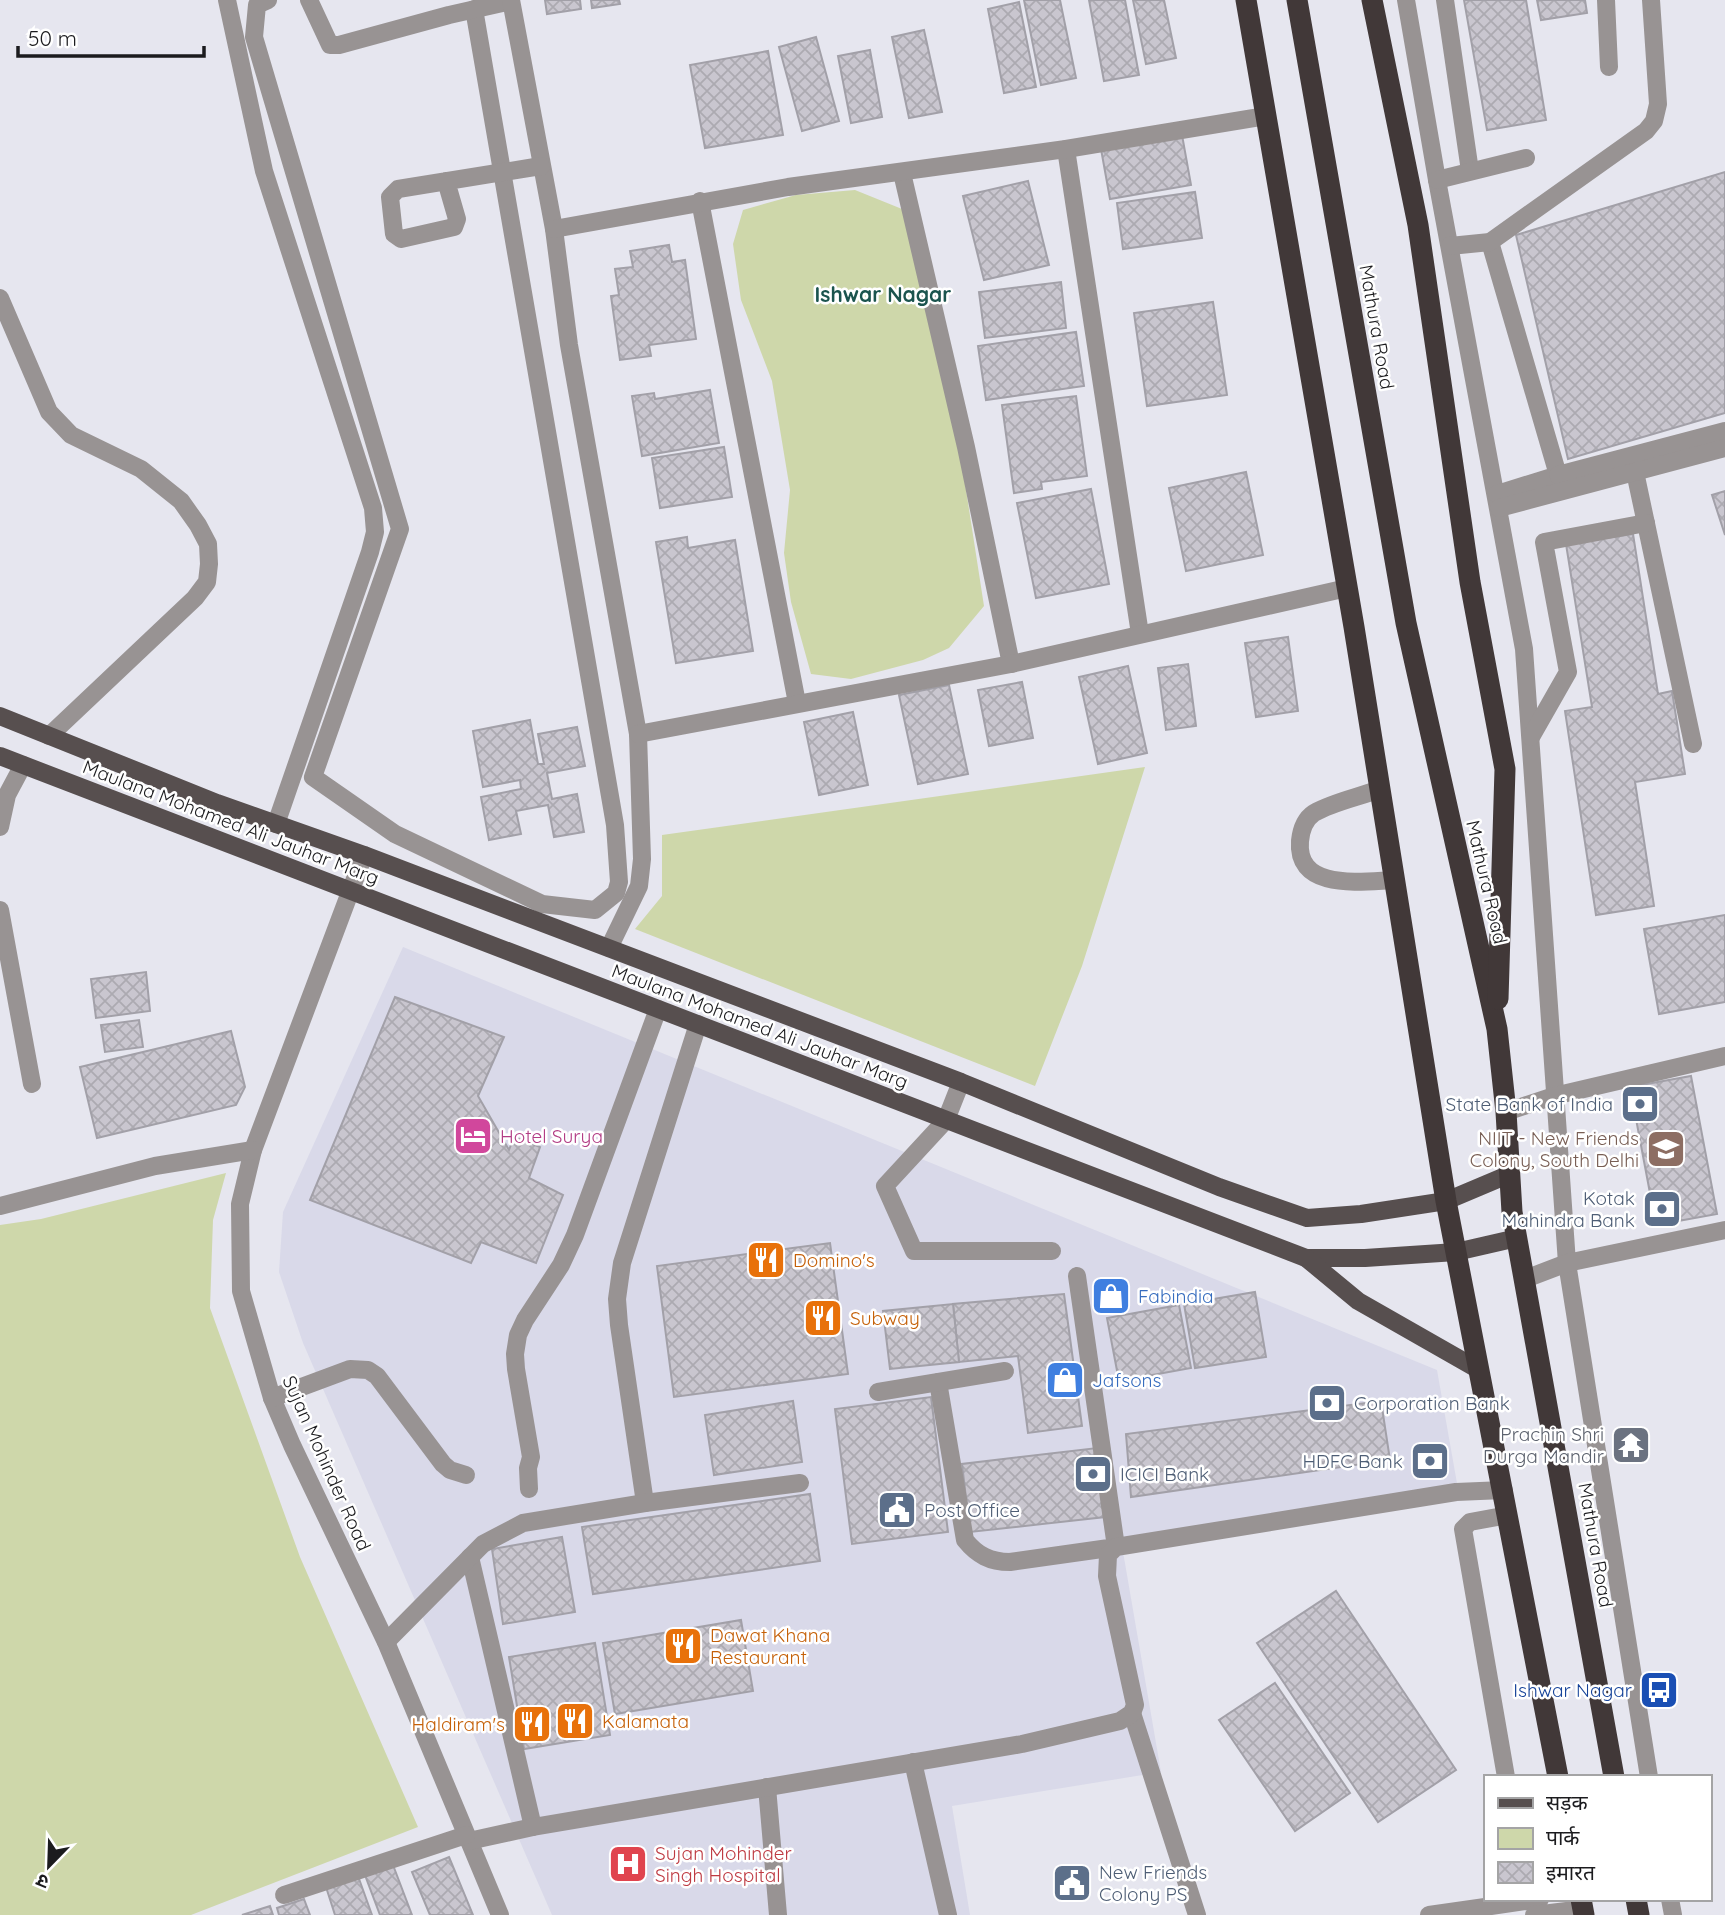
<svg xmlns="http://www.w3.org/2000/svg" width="1725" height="1915" viewBox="0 0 1725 1915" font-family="Quicksand,'Noto Sans Devanagari',sans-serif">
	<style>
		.built { fill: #d9d9e9 }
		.green { fill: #ced7aa }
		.building { fill: url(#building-cross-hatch); stroke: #a2a0a8; stroke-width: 2 }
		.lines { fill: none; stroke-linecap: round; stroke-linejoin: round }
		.minor { stroke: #989393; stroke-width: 18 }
		.major { stroke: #574f4f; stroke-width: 18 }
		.highway { stroke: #413838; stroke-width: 21 }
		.labels { text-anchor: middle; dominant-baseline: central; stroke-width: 5; stroke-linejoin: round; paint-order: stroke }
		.street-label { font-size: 19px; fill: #1b1b1e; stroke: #fff }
		.service-label { font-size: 19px; fill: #4e5e75; stroke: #fff; text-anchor: start }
		.hotel-label { font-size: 19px; fill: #b23c85; stroke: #fff; text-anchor: start }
		.education-label { font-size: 19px; fill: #785e54; stroke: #fff; text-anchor: end }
		.food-label { font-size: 19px; fill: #c56008; stroke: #fff; text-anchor: start }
		.shop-label { font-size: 19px; fill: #366cbe; stroke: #fff; text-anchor: start }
		.worship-label { font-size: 19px; fill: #5b616d; stroke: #fff; text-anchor: end }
		.transit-label { font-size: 19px; fill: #164399; stroke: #fff; text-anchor: end }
		.health-label { font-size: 19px; fill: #be3a42; stroke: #fff; text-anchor: start }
		.neighbourhood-label { font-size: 21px; font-weight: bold; fill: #1b544e; stroke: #fff }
	</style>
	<defs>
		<pattern id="building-cross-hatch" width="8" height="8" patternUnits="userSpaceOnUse" patternTransform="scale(1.75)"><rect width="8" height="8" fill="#c9c6cf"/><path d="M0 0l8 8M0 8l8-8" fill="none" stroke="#acaab1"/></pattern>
	</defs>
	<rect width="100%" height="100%" fill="#e6e6ef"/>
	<polygon class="built" points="403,947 1437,1370 1458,1489 1122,1546 1161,1772 952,1806 970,1915 552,1915 303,1343 279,1272 283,1212"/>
	<g class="green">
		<polygon points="855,190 902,209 962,464 984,606 949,648 923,660 851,679 811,674 791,602 784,553 790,490 772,381 741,300 733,244 743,210 796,195"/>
		<polygon points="1145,767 1082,966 1035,1086 635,929 662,896 662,835"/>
		<polygon points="226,1173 213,1220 210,1308 300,1557 418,1827 191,1915 0,1915 0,1225 41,1219"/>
	</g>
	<g class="building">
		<polygon points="545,0 580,0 581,9 547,14"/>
		<polygon points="591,0 619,0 620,4 592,8"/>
		<polygon points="1024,0 1060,0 1076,78 1041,85"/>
		<polygon points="1089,0 1125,0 1139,75 1104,81"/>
		<polygon points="1133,0 1164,0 1176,58 1146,64"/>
		<polygon points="1464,0 1526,0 1546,120 1487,130"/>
		<polygon points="1537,0 1585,0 1587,13 1541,20"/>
		<polygon points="1019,2 1036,87 1004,93 988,9"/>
		<polygon points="924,30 942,112 909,118 892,37"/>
		<polygon points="816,37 839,121 802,131 779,47"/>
		<polygon points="870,50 882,117 851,123 838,56"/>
		<polygon points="768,51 783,135 705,148 690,65"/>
		<polygon points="1182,135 1191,185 1110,199 1101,149"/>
		<polygon points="1725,172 1725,413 1568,459 1516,235"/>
		<polygon points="1028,181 1049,265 984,280 963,196"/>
		<polygon points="1195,192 1202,238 1123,249 1117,203"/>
		<polygon points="669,245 672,262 685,260 696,339 649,345 651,356 620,360 611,296 619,295 615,269 633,267 630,251"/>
		<polygon points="1061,282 1066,328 985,338 979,292"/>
		<polygon points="1213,302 1227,395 1147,406 1134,313"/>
		<polygon points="1076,332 1084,386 986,400 978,346"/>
		<polygon points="710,390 719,443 642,456 632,396 654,393 655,399"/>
		<polygon points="1076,396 1087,476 1041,482 1042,489 1014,493 1002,405"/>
		<polygon points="724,447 732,497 660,508 652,458"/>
		<polygon points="1246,472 1263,555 1186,571 1169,488"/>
		<polygon points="1091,489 1109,584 1036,598 1017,503"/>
		<polygon points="1725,491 1725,535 1712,495"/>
		<polygon points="1633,534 1658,694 1672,691 1685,774 1635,782 1654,906 1596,915 1565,711 1592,707 1566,544"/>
		<polygon points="687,537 688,548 735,540 753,651 676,663 656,542"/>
		<polygon points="1288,637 1298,711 1256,717 1245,643"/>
		<polygon points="1188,664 1196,726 1166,730 1158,668"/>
		<polygon points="1128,666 1147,753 1098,764 1079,677"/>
		<polygon points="1022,682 1033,738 989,746 978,690"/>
		<polygon points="949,685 968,774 918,784 899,695"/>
		<polygon points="853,712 868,785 819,795 804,722"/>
		<polygon points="530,720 538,764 544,764 538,734 577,727 585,766 547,773 552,799 577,794 584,832 554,837 548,805 516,811 521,834 489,840 481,797 521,789 520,780 483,787 473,731"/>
		<polygon points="1725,915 1725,1002 1659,1014 1644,929"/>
		<polygon points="146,972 150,1011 96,1018 91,979"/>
		<polygon points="395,997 504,1037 478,1096 509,1150 514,1137 540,1147 529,1178 563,1195 536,1263 481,1242 471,1263 310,1200"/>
		<polygon points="139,1020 143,1047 105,1052 101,1025"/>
		<polygon points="231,1031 245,1087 236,1105 97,1138 80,1067"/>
		<polygon points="1691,1076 1717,1214 1656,1225 1630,1087"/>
		<polygon points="830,1243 848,1374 674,1397 657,1266"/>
		<polygon points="1255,1292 1266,1357 1195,1368 1184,1304"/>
		<polygon points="1064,1294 1082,1426 1028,1433 1018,1356 959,1362 953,1304"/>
		<polygon points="953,1304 959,1362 890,1369 883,1311"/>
		<polygon points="1179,1305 1191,1368 1119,1381 1107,1318"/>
		<polygon points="931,1397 948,1532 852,1544 835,1409"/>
		<polygon points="793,1401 802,1462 714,1475 705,1415"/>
		<polygon points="1381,1401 1390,1460 1131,1497 1126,1434"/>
		<polygon points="1097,1448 1105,1517 970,1532 962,1464"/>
		<polygon points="810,1494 820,1561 593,1594 582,1527"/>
		<polygon points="562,1537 575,1612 503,1624 492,1549"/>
		<polygon points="1336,1591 1456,1770 1378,1822 1257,1643"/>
		<polygon points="741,1620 753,1691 615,1714 603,1643"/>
		<polygon points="595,1643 610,1735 524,1749 509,1657"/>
		<polygon points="1275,1683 1350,1793 1295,1831 1219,1720"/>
		<polygon points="449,1857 473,1915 430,1915 412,1872"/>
		<polygon points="393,1865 412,1915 380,1915 365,1875"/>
		<polygon points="358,1876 372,1915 335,1915 326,1887"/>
		<polygon points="304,1899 310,1915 279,1915 277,1908"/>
		<polygon points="270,1906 273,1915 242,1915"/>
	</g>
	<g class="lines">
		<g class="minor">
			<polyline points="227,0 264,171 373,508 375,532 370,552 276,824"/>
			<polyline points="268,0 257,5 254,37 400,529 313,777 395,834 542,904 595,910 616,893 619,882 615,825 474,9"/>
			<polyline points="309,0 330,45 339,45 449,15 511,1"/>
			<polyline points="511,0 554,229 569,345 638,734 642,859 639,886 609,948"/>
			<polyline points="1406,0 1437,180 1524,649 1567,1263 1649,1777"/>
			<polyline points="1445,0 1470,171"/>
			<polyline points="1606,0 1609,67"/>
			<polyline points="1066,149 1140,634"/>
			<polyline points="902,173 966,447 1011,664"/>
			<polyline points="1437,180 1526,158"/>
			<polyline points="446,181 457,219 454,227 401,239 394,234 390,197 398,189 541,166"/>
			<polyline points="700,201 797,703"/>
			<polyline points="554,229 788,187 1066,149 1266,116"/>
			<polyline points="1490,242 1558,475 1497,494"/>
			<polyline points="1450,246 1490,242 1646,131 1654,121 1658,104 1651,0"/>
			<polyline points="0,298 49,412 71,435 141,469 181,501 198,525 208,544 209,564 207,582 195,598 49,736"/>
			<polyline points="1635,472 1693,744"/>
			<polyline points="1558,475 1725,431"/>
			<polyline points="1499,508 1725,448"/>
			<polyline points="638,734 1011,664 1347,588"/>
			<polyline points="1531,737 1568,672 1544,542 1646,523"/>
			<path d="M1380 789C1359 797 1333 802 1314 813 1305 819 1301 831 1300 841 1296 892 1363 881 1395 880"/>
			<polyline points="0,827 7,795 23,765"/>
			<polyline points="364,855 253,1150 240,1204 241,1291 272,1398 292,1445 386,1642 500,1915"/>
			<polyline points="0,910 32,1084"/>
			<polyline points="961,1082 946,1120 885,1186 914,1251 1052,1251"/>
			<polyline points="1506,1112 1554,1096 1725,1056"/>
			<polyline points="0,1206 155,1166 253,1150"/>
			<polyline points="1525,1279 1567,1263 1725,1230"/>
			<path d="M938 1382 965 1540C977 1555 990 1562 1010 1562L1116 1547 1077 1276"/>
			<polyline points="878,1392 1005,1371"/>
			<polyline points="272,1398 350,1369 368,1370 377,1376 443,1464 450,1470 466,1475"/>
			<polyline points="529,1489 528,1468 531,1457 516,1369 515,1354 518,1335 525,1320 561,1265 575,1235 658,1009"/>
			<polyline points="645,1503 619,1325 617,1299 622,1263 698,1024"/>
			<polyline points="470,1557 533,1827"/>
			<polyline points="386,1642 483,1544 523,1523 645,1503 800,1483"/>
			<polyline points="1132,1713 1197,1915"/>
			<polyline points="913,1762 948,1915"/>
			<polyline points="1506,1777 1463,1529 1470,1522 1508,1515"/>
			<polyline points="767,1787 778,1915"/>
			<polyline points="469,1841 533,1827 1022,1744 1120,1721 1132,1713 1135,1705 1107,1576 1108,1555 1116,1547 1456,1492 1504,1490"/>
			<polyline points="284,1895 466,1835"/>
			<polyline points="1670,1899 1673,1915"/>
			<polyline points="1429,1915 1540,1899"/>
			<polyline points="1534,1915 1583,1909"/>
		</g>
		<g class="major">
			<polyline points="0,716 217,803 364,855 961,1082 1219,1187 1307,1218 1361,1214 1446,1201 1510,1174"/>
			<polyline points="0,756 1306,1258 1365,1258 1456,1252 1517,1238"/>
			<polyline points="1306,1258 1358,1301 1479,1370"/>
		</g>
		<g class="highway">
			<polyline points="1246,0 1354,627 1446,1201 1558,1777"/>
			<polyline points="1297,0 1406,623 1497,1029 1506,1112 1512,1212 1614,1777"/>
			<polyline points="1372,0 1418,225 1470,582 1505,769 1498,999"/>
			<polyline points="1581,1899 1584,1915"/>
			<polyline points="1636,1899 1639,1915"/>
		</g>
	</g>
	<defs>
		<g id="bank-square" transform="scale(2.0125)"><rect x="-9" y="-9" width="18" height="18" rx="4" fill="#5c6f8a" stroke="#fff"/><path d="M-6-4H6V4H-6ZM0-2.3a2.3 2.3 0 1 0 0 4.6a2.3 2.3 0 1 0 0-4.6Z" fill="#fff"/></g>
		<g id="hotel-square" transform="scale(2.0125)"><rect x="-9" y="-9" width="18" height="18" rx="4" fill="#d1479c" stroke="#fff"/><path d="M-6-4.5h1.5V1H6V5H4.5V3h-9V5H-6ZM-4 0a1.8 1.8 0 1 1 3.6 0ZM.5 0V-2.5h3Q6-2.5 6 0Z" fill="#fff"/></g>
		<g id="school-square" transform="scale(2.0125)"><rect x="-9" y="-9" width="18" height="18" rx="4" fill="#8d6e63" stroke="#fff"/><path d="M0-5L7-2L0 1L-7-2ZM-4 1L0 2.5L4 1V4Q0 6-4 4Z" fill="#fff"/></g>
		<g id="restaurant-square" transform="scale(2.0125)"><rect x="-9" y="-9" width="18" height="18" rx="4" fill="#e8710a" stroke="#fff"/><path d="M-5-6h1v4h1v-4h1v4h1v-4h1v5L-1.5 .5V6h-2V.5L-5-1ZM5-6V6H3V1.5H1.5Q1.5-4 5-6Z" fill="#fff"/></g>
		<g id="shop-square" transform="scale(2.0125)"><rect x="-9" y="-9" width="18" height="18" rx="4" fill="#3f7fe0" stroke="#fff"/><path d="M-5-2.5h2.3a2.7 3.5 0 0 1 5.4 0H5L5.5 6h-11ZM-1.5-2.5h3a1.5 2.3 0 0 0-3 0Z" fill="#fff"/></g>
		<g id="temple-square" transform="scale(2.0125)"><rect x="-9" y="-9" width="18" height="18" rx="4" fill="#6b7280" stroke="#fff"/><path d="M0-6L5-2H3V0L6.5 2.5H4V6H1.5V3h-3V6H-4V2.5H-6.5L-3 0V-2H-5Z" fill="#fff"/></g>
		<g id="civic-square" transform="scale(2.0125)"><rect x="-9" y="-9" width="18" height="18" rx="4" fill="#5c6f8a" stroke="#fff"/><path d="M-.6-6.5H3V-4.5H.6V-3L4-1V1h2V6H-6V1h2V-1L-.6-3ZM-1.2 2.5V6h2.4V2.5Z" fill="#fff"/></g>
		<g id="bus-square" transform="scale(2.0125)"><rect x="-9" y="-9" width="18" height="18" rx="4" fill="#1a4fb4" stroke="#fff"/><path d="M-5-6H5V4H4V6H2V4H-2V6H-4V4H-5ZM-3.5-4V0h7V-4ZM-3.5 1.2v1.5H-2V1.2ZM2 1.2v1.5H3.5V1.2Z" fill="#fff"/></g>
		<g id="hospital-square" transform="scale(2.0125)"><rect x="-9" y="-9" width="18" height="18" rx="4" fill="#e0444e" stroke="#fff"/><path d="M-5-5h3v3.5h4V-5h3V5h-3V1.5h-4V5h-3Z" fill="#fff"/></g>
	</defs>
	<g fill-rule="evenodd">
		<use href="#bank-square" x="1640" y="1104"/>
		<use href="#hotel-square" x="473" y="1136"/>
		<use href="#school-square" x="1666" y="1149"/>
		<use href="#bank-square" x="1662" y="1209"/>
		<use href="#restaurant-square" x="766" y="1260"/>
		<use href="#shop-square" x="1111" y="1296"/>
		<use href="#restaurant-square" x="823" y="1318"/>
		<use href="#shop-square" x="1065" y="1380"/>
		<use href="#bank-square" x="1327" y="1403"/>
		<use href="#temple-square" x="1631" y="1445"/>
		<use href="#bank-square" x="1430" y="1461"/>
		<use href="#bank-square" x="1093" y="1474"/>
		<use href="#civic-square" x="897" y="1510"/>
		<use href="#restaurant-square" x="683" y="1646"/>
		<use href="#bus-square" x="1659" y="1690"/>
		<use href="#restaurant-square" x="575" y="1721"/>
		<use href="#restaurant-square" x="532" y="1724"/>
		<use href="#hospital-square" x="628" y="1864"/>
		<use href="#civic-square" x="1072" y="1883"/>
	</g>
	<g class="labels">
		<g class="street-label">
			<text transform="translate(1377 327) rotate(80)">Mathura Road</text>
			<text transform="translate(231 822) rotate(21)">Maulana Mohamed Ali Jauhar Marg</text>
			<text transform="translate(1487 882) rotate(77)">Mathura Road</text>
			<text transform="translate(760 1026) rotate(21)">Maulana Mohamed Ali Jauhar Marg</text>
			<text transform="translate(327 1463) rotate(66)">Sujan Mohinder Road</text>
			<text transform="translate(1596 1545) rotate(80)">Mathura Road</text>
		</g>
		<g class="service-label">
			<text x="1613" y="1104" text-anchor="end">State Bank of India</text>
			<text x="1635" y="1198" text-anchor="end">Kotak<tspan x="1635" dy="22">Mahindra Bank</tspan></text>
			<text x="1354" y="1403">Corporation Bank</text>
			<text x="1403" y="1461" text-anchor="end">HDFC Bank</text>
			<text x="1120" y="1474">ICICI Bank</text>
			<text x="924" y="1510">Post Office</text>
			<text x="1099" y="1872">New Friends<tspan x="1099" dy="22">Colony PS</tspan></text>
		</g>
		<g class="hotel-label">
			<text x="500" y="1136">Hotel Surya</text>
		</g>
		<g class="education-label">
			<text x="1639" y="1138">NIIT - New Friends<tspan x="1639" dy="22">Colony, South Delhi</tspan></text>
		</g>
		<g class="food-label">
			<text x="793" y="1260">Domino's</text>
			<text x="850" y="1318">Subway</text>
			<text x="710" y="1635">Dawat Khana<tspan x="710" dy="22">Restaurant</tspan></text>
			<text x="602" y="1721">Kalamata</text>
			<text x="505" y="1724" text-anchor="end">Haldiram's</text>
		</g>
		<g class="shop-label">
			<text x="1138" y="1296">Fabindia</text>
			<text x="1092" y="1380">Jafsons</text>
		</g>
		<g class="worship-label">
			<text x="1604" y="1434">Prachin Shri<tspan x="1604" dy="22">Durga Mandir</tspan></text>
		</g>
		<g class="transit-label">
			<text x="1632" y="1690">Ishwar Nagar</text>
		</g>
		<g class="health-label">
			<text x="655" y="1853">Sujan Mohinder<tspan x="655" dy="22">Singh Hospital</tspan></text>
		</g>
		<g class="neighbourhood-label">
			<text x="883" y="294">Ishwar Nagar</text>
		</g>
	</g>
	<rect x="1484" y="1775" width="228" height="126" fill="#ffffff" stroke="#a4a4a5" stroke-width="2"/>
	<rect x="1498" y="1798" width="35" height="10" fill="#574f4f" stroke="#a4a4a5" stroke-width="2"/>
	<text x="1546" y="1810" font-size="21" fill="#1b1b1e">सड़क</text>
	<rect x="1498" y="1828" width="35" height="21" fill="#ced7aa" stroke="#a4a4a5" stroke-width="2"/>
	<text x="1546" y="1845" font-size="21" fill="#1b1b1e">पार्क</text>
	<rect x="1498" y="1862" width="35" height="21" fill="url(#building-cross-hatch)" stroke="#a4a4a5" stroke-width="2"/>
	<text x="1546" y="1880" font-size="21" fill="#1b1b1e">इमारत</text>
	<g transform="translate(49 1866) rotate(203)" stroke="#ffffff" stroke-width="5" paint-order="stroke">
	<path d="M0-5L12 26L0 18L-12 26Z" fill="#1b1b1e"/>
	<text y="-10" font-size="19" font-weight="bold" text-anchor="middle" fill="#1b1b1e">उ</text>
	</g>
	<path d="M18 46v10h186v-10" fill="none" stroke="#1b1b1e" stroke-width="3.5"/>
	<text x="28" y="46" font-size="21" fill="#1b1b1e" stroke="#ffffff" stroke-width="5" paint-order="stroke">50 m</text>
</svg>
